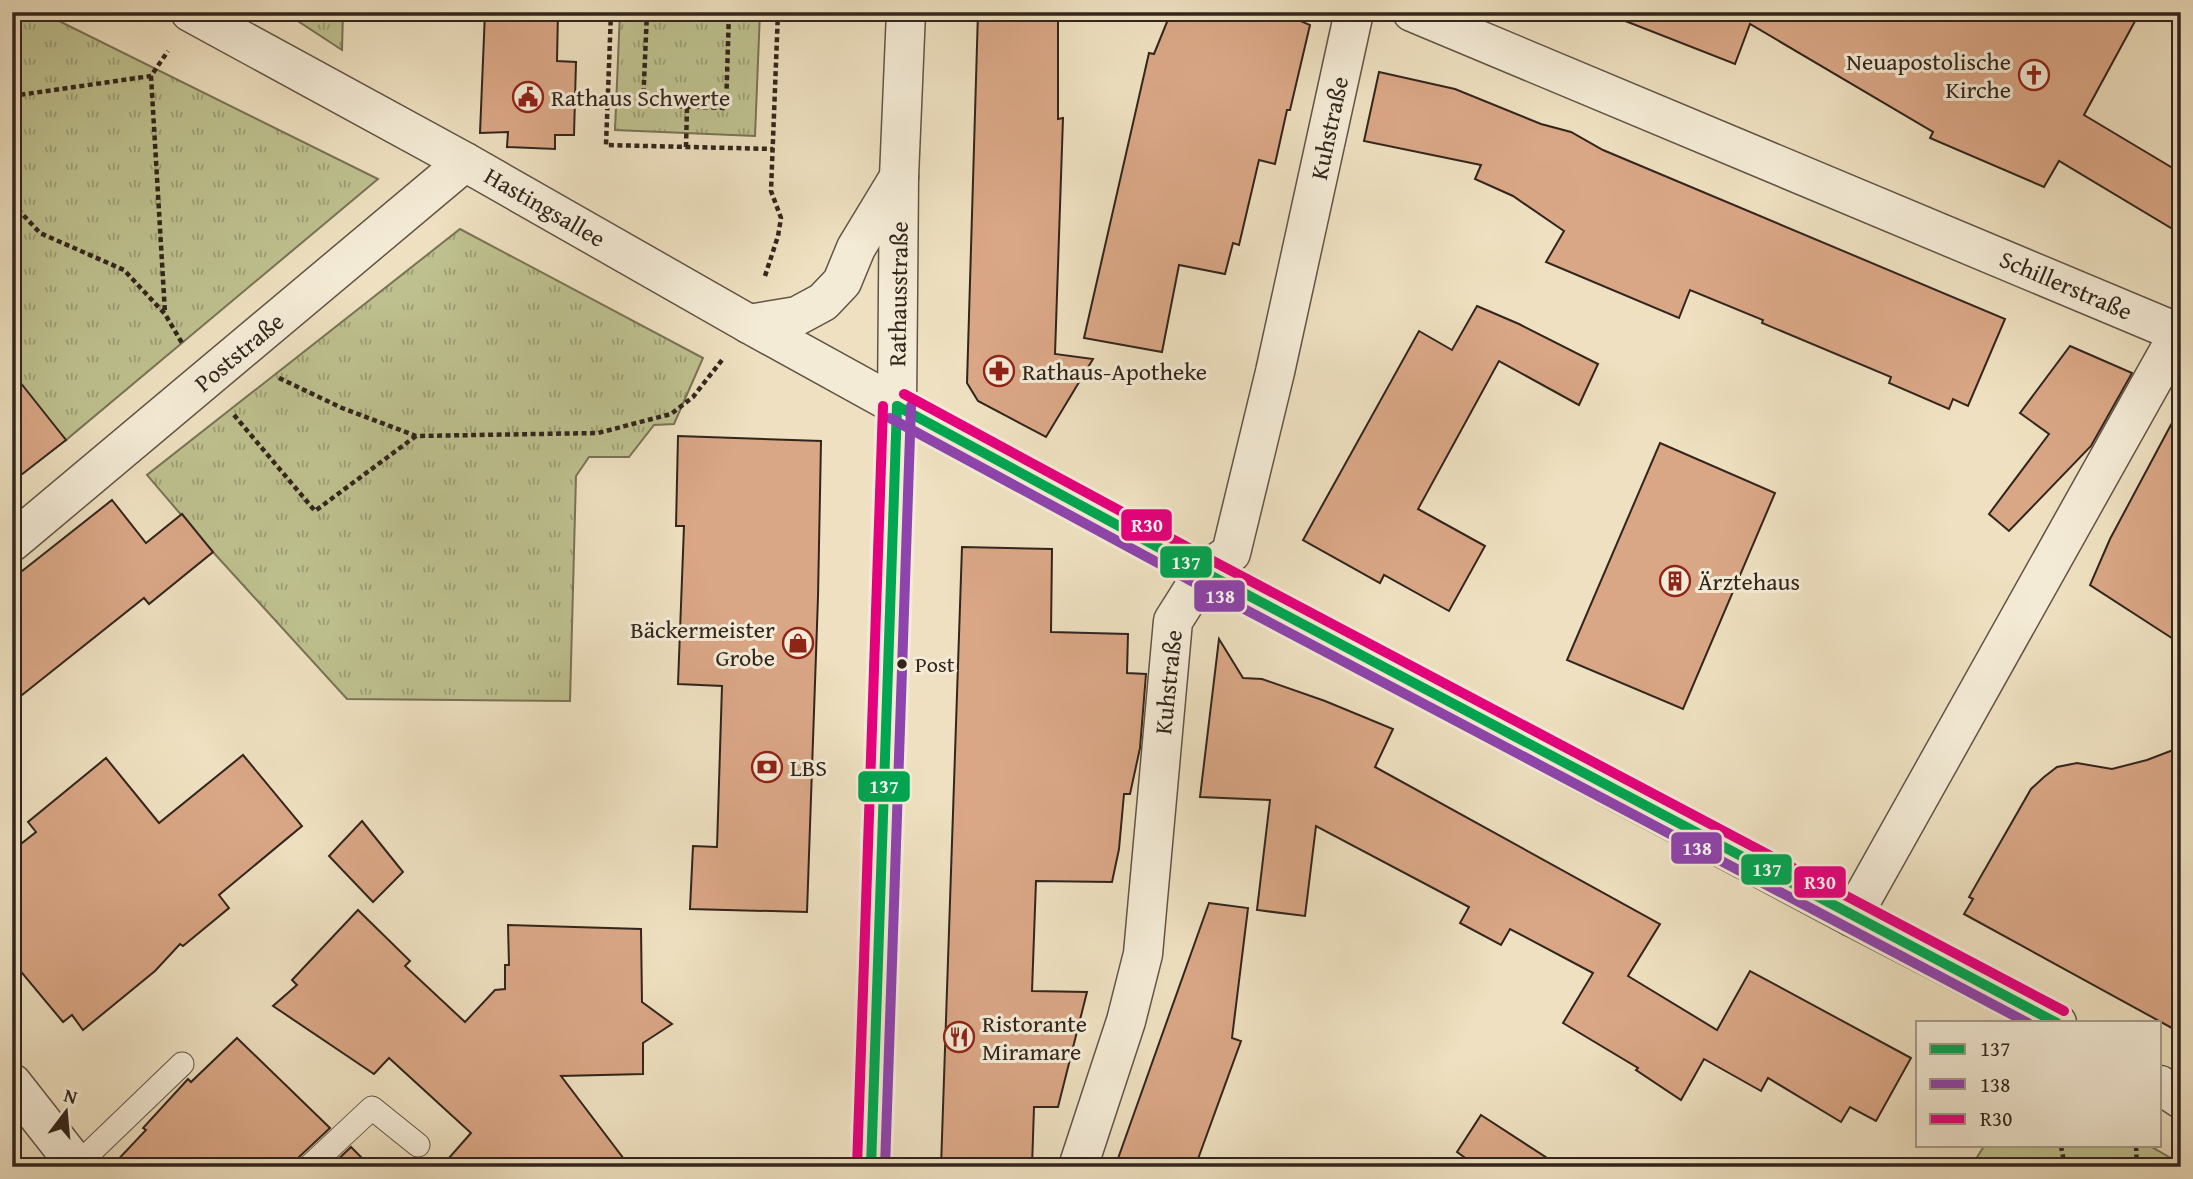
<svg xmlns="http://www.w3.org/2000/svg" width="2193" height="1179" viewBox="0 0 2193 1179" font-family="'Gentium Book Plus',serif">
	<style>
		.grass { fill: url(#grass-tufts); stroke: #787356; stroke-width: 2 }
		.park { fill: #bec18f; stroke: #787356; stroke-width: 2 }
		.building { fill: #daa786; stroke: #32251d; stroke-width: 2 }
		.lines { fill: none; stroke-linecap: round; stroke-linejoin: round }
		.service-casing { stroke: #615446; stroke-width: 25 }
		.minor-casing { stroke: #615446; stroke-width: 41 }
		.path { stroke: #32251d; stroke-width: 4.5; stroke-dasharray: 5 3.5; stroke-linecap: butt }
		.service { stroke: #f4ebd6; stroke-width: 23 }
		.minor { stroke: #f4ebd6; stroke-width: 38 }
		.bus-1-casing { stroke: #f4ebd6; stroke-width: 16 }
		.bus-2-casing { stroke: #f4ebd6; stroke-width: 16 }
		.bus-3-casing { stroke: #f4ebd6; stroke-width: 16 }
		.bus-1 { stroke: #00a651; stroke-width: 10 }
		.bus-2 { stroke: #8e44ad; stroke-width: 10 }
		.bus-3 { stroke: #e5007d; stroke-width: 10 }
		.bus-dot { fill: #32251d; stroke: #f4ebd6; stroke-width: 2.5 }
		.labels { text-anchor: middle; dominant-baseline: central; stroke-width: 6; stroke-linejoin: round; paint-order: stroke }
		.bus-label { font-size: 22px; fill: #32251d; stroke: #f4ebd6; text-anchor: start }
		.poi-label { font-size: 24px; fill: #32251d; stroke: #f4ebd6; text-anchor: start }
		.street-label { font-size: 24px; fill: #32251d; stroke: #f4ebd6 }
		.line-badge { stroke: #f4ebd6; stroke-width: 2.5 }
		.badge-label { font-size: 19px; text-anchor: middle; font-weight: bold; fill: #fff }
	</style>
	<defs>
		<pattern id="grass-tufts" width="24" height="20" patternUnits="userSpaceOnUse" patternTransform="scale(1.75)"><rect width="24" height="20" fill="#bec18f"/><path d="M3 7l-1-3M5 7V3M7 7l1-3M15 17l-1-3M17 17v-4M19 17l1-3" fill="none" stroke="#9b9d74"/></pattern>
	</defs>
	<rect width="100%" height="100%" fill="#eee0c0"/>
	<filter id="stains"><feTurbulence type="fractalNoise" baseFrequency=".00286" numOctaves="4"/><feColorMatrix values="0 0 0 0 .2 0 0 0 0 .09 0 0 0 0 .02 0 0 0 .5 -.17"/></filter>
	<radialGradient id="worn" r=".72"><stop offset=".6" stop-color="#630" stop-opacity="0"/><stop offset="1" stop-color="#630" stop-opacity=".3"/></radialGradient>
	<g class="grass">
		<polygon points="12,12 43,13 378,179 66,440 12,377"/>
		<polygon points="284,12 343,12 342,50"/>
		<polygon points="620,12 760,12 755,136 615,130"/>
		<polygon points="460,229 703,358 674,424 654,425 629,457 589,457 576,476 570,701 347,699 213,552 147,475"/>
	</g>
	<polygon class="park" points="1984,1146 2150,1146 2181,1164 2181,1167 1971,1167"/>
	<g class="building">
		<polygon points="485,12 558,12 557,61 576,62 574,135 555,135 555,149 507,147 508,132 480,133"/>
		<polygon points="978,12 1058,12 1058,119 1063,118 1055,354 1093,359 1046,437 978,401 967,383"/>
		<polygon points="1171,12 1280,12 1310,25 1290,110 1287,110 1275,164 1259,160 1239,245 1233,243 1225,274 1179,265 1162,352 1084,338 1149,53 1154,54"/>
		<polygon points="1610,12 2140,12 2084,115 2181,173 2181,234 2059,161 2044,187 1930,138 1933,132 1750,24 1735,64 1610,15"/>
		<polygon points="1379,72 1455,89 1541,124 1571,132 1603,150 2005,319 1968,406 1953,399 1949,409 1889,383 1891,377 1762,323 1763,320 1690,290 1679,318 1546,262 1564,231 1513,196 1475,179 1481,165 1364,141"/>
		<polygon points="1477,306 1519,324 1598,364 1579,405 1499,361 1418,509 1485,546 1449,611 1384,575 1380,583 1303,540 1419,331 1452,350"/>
		<polygon points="2070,346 2132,373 2091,446 2009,531 1989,514 2049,434 2020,413"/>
		<polygon points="12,372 66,440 12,482"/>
		<polygon points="2181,406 2181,644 2090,585 2110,539"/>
		<polygon points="678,436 821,441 818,597 807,912 690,909 693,846 717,847 722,686 678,684 684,526 676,526"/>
		<polygon points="1660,443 1775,493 1683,709 1567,660"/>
		<polygon points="112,500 146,543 182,514 213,552 149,604 144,598 12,703 12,579"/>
		<polygon points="962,547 1052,549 1051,632 1128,634 1127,673 1146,674 1140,748 1130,794 1124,794 1119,849 1112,882 1036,881 1032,991 1087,992 1058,1107 1034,1107 1032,1167 941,1167"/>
		<polygon points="1219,639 1243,678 1262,679 1325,701 1393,729 1375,767 1660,924 1628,976 1717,1030 1750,971 1911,1058 1876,1121 1850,1107 1841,1122 1768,1078 1761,1091 1704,1059 1681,1100 1636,1070 1638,1068 1563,1023 1593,973 1510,929 1501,945 1460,923 1469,907 1316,826 1305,916 1257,910 1270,800 1200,797"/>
		<polygon points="2181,747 2181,1033 1964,914 1973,899 1969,897 2031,789 2044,777 2057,767 2077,763 2112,769 2147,760"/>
		<polygon points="243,755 302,826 219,895 229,908 183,946 180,944 155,971 83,1030 72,1015 63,1022 12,961 12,851 36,832 28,822 106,758 159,823"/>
		<polygon points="362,821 403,872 373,902 329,856"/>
		<polygon points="1209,903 1248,908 1232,1038 1241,1041 1195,1167 1115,1167"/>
		<polygon points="358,910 410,961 405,966 465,1022 495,990 505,989 505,965 509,965 508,925 641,929 642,1002 672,1024 643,1043 643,1074 561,1076 630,1167 441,1167 471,1133 389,1058 374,1074 273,1006 297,985 292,980"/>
		<polygon points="237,1038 330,1128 299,1157 295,1167 111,1167 146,1130 143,1128 188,1079 191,1082"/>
		<polygon points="1481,1115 1561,1167 1478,1167 1457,1152"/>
		<polygon points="351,1147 371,1167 330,1167"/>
	</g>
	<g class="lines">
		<g class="service-casing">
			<g id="service">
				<polyline points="77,1165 182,1064"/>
				<polyline points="309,1167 372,1108 418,1145"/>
			</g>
		</g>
		<g class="minor-casing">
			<g id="minor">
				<polyline points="190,12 465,162 749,324 1001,463 1852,917 2057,1023"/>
				<polyline points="1412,12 2179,333 1852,917"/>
				<polyline points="749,324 797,316 823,302 842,282 856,248 899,177"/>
				<polyline points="12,542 465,162"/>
				<polyline points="12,1083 78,1167"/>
				<polyline points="2160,1085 2181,1099"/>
				<polyline points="871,1167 897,406 899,177 906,12"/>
				<polyline points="1078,1167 1126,1021 1143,954 1173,621 1204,572 1231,553 1275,372 1354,12"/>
			</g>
		</g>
		<g class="path">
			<polyline points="611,12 606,145 773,149"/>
			<polyline points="647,12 643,105 726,108 729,12"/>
			<polyline points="151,76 165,313"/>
			<polyline points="12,96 151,76 168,51"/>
			<polyline points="686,147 687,107"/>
			<polyline points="12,203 40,233 124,270 165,314 182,343"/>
			<polyline points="765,276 778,236 781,218 771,191 778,12"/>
			<polyline points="279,378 342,408 416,436 598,433 671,414 693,397 722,360"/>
			<polyline points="234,415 315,511 416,436"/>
			<polyline points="2061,1146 2065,1167"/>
			<polyline points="2136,1146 2137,1167"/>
		</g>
		<use href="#service" class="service"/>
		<use href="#minor" class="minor"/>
		<g class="bus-1-casing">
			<g id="bus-1">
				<polyline points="897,406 1204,572 2057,1023"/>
				<polyline points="871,1167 897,406"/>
			</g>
		</g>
		<g class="bus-2-casing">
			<g id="bus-2">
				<polyline points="890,418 1197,584 2028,1023"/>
				<polyline points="885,1167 911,406"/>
			</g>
		</g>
		<g class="bus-3-casing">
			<g id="bus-3">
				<polyline points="904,394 1211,560 2064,1011"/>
				<polyline points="857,1167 883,406"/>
			</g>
		</g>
		<use href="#bus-1" class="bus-1"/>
		<use href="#bus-2" class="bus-2"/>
		<use href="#bus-3" class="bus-3"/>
	</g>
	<defs>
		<g id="church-ring" transform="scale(1.575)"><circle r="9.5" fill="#f4ebd6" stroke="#8f2418" stroke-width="1.5"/><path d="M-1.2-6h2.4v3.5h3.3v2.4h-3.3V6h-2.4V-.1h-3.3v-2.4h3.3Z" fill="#8f2418"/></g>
		<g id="civic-ring" transform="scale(1.575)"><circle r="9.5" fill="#f4ebd6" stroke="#8f2418" stroke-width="1.5"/><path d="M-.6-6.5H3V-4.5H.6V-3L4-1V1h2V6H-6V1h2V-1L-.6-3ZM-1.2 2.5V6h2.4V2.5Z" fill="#8f2418"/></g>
		<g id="pharmacy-ring" transform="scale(1.575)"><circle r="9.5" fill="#f4ebd6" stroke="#8f2418" stroke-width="1.5"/><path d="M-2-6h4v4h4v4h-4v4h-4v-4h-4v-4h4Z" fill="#8f2418"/></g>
		<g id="building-ring" transform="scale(1.575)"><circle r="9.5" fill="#f4ebd6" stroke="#8f2418" stroke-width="1.5"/><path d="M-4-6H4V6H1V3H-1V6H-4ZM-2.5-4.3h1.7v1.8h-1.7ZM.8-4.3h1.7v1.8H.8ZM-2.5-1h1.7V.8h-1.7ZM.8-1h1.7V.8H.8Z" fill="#8f2418"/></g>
		<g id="shop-ring" transform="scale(1.575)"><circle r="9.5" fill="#f4ebd6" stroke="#8f2418" stroke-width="1.5"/><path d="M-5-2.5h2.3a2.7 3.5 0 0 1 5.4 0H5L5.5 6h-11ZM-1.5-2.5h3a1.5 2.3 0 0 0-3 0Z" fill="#8f2418"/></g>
		<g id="bank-ring" transform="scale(1.575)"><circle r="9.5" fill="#f4ebd6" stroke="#8f2418" stroke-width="1.5"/><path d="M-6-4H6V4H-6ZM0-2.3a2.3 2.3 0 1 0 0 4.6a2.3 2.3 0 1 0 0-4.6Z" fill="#8f2418"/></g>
		<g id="restaurant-ring" transform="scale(1.575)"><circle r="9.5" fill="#f4ebd6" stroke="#8f2418" stroke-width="1.5"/><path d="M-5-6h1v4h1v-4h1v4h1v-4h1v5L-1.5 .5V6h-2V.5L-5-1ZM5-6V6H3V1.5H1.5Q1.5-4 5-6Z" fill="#8f2418"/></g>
	</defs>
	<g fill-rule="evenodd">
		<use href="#church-ring" x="2034" y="75"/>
		<use href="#civic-ring" x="528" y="97"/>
		<use href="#pharmacy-ring" x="999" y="371"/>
		<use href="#building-ring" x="1675" y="581"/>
		<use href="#shop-ring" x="798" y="643"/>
		<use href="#bank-ring" x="767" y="767"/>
		<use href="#restaurant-ring" x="959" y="1037"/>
	</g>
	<circle class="bus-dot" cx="902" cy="664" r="6"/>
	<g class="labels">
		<g class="bus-label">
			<text x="915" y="664">Post</text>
		</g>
		<g class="poi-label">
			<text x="2011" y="61" text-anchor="end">Neuapostolische<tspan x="2011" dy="28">Kirche</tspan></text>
			<text x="551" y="97">Rathaus Schwerte</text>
			<text x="1022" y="371">Rathaus-Apotheke</text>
			<text x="1698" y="581">Ärztehaus</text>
			<text x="775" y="629" text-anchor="end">Bäckermeister<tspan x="775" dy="28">Grobe</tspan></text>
			<text x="790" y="767">LBS</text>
			<text x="982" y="1023">Ristorante<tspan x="982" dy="28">Miramare</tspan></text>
		</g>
		<g class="street-label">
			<text transform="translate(1329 128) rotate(-78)">Kuhstraße</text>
			<text transform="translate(545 207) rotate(30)">Hastingsallee</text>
			<text transform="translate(2066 285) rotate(23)">Schillerstraße</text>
			<text transform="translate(898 294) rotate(-89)">Rathausstraße</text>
			<text transform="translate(239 352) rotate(-40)">Poststraße</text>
			<text transform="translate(1168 682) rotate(-84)">Kuhstraße</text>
		</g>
	</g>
	<g class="line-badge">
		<rect x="1120" y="508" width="53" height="34" rx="7" fill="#e5007d"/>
		<rect x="1159" y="545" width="54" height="34" rx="7" fill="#00a651"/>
		<rect x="1193" y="579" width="53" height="34" rx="7" fill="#8e44ad"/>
		<rect x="857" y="770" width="54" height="33" rx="7" fill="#00a651"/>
		<rect x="1670" y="831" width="53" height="34" rx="7" fill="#8e44ad"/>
		<rect x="1740" y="853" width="53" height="33" rx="7" fill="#00a651"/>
		<rect x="1793" y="865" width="54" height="34" rx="7" fill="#e5007d"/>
	</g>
	<g class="badge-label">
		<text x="1147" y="532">R30</text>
		<text x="1186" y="569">137</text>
		<text x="1220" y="603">138</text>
		<text x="884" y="793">137</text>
		<text x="1697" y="855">138</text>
		<text x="1767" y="876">137</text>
		<text x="1820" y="889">R30</text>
	</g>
	<rect width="2193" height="1179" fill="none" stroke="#eee0c0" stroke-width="42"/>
	<rect x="14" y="14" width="2165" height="1151" fill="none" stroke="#32251d" stroke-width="3.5"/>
	<rect x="21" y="21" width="2151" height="1137" fill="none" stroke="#32251d" stroke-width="2"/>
	<rect x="1916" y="1021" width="245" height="126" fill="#f4ebd6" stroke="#a69c8c" stroke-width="2"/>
	<rect x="1930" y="1044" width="35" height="10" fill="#00a651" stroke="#a69c8c" stroke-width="2"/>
	<text x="1980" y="1056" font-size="21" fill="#32251d">137</text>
	<rect x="1930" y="1079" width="35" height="10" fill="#8e44ad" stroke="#a69c8c" stroke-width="2"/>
	<text x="1980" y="1092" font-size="21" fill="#32251d">138</text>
	<rect x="1930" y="1114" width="35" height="10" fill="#e5007d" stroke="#a69c8c" stroke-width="2"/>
	<text x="1980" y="1126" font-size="21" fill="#32251d">R30</text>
	<g transform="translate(66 1112) rotate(16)" stroke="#f4ebd6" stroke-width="5" paint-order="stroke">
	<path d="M0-5L12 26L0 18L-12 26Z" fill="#32251d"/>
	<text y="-10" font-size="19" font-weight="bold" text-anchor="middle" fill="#32251d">N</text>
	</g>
	<rect width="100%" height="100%" filter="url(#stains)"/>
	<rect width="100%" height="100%" fill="url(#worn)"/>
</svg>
